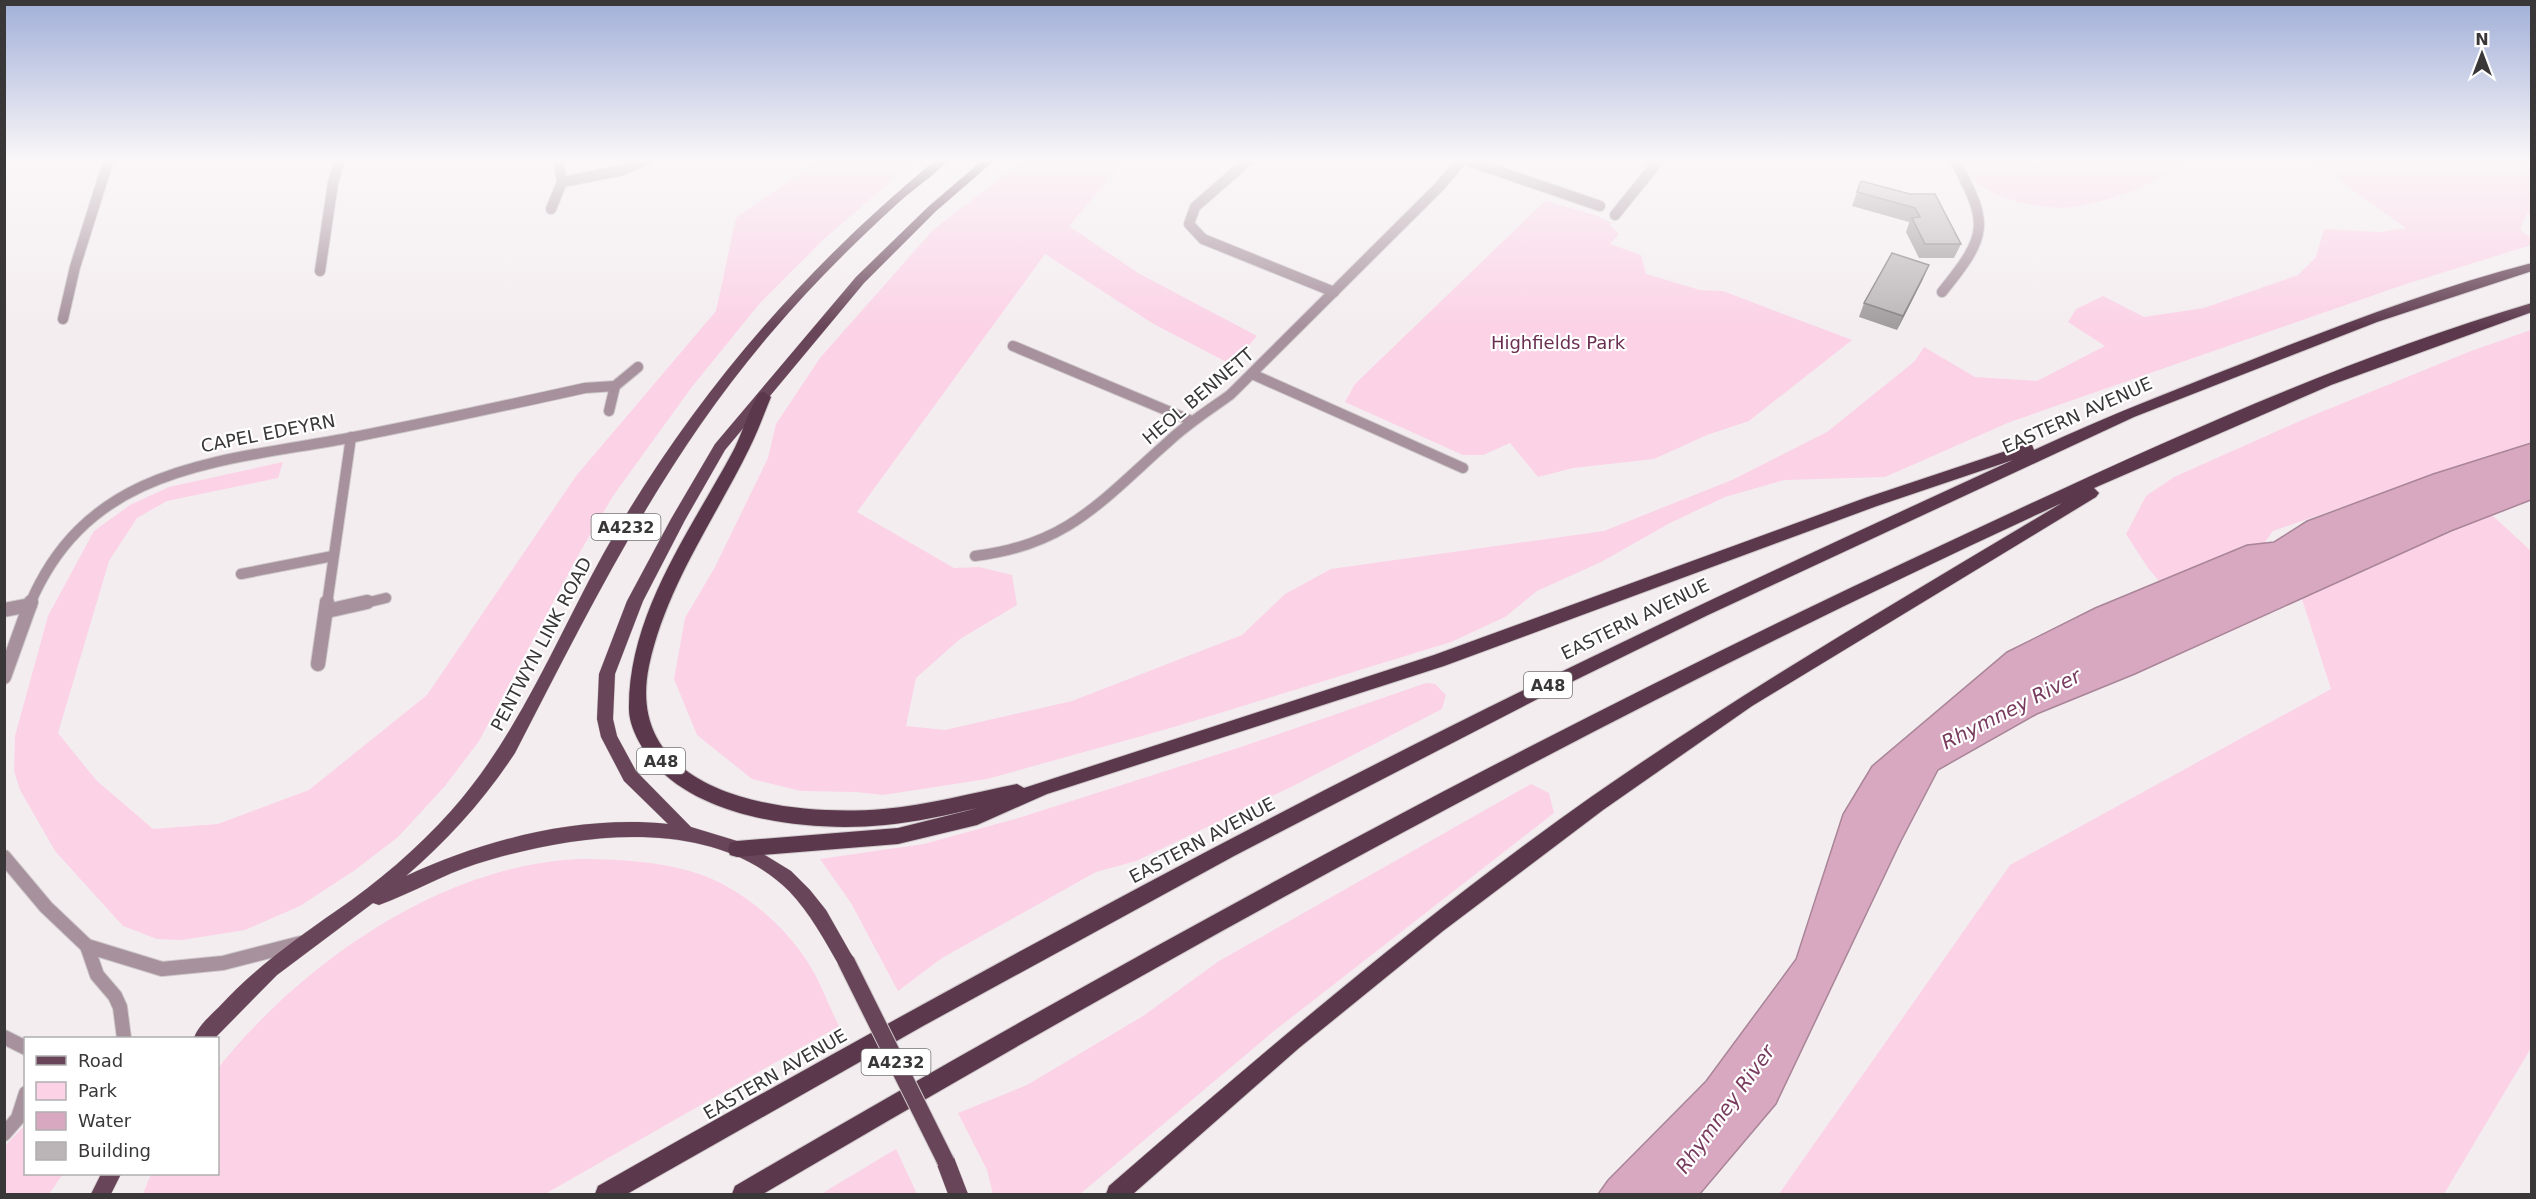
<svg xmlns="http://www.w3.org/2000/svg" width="2536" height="1199" viewBox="0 0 2536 1199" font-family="'DejaVu Sans',sans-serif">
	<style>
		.green { fill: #fbd2e6 }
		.water { fill: #d8a7c0; stroke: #a88597; stroke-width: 1.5 }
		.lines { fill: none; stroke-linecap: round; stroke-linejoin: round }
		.service-far1-casing { stroke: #cfc9cb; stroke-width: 12 }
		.service-casing { stroke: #cfc9cb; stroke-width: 16 }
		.minor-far1-casing { stroke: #cfc9cb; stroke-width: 12 }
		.minor-casing { stroke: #cfc9cb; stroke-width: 16 }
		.primary-casing { stroke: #cfc9cb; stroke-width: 1 }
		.trunk-casing { stroke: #cfc9cb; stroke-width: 2 }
		.service-far1 { stroke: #a6919c; stroke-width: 10 }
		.service { stroke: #a6919c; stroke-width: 14 }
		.minor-far1 { stroke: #a6919c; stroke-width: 10 }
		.minor { stroke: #a6919c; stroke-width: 14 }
		.primary { fill: #684558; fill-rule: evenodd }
		.trunk { fill: #5c384c; fill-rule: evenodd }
		.primary-bridge-casing { stroke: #cfc9cb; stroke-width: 19; stroke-linecap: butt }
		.primary-bridge { stroke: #684558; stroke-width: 17 }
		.wall { fill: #a19c9e }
		.shaded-wall { fill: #837f81 }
		.building { fill: #bbb5b8; stroke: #837f81; stroke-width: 1.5 }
		.labels { text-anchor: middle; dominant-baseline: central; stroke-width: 4.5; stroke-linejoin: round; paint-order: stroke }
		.shield { fill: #fff; stroke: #747374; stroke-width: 1.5 }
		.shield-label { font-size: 16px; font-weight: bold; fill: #393738 }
		.park-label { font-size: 18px; fill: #6a2e50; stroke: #fff }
		.street-label { font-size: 18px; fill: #393738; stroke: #fff }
		.water-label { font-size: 20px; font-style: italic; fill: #783b5e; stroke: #fff }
	</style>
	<rect width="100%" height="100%" fill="#f4edf0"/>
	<g class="green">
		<polygon points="820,159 917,159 825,238 760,303 691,388 613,496 580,552 479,741 445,786 398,837 355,870 300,906 245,930 182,940 157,939 123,926 55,851 20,790 14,771 15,736 48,616 94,531 130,505 169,487 283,462 278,478 167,501 137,518 109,561 58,733 96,780 153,829 218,824 309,790 427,695 576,476 716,311 736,218"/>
		<polygon points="1025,159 1126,159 1069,226 1138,273 1257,336 1232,365 1152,323 1045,254 857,512 954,568 979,567 1012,575 1017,605 960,639 916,678 906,726 945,730 1072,701 1242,635 1285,594 1331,569 1604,531 1732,480 1827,432 1915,361 1924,347 1975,377 2037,381 2105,346 2068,322 2076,309 2103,296 2144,317 2204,308 2298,275 2316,257 2324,229 2380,232 2406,228 2309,159 2531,159 2531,215 2527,213 2520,230 2531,238 2531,245 2403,285 2010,422 1885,477 1784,480 1725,497 1670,523 1601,562 1537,591 1505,617 1451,642 1174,727 987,779 883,795 856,792 801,791 752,779 697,735 674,679 685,618 715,567 768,458 776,424 820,358 933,230"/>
		<path d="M1961 159H2188C2163 183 2113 200 2078 206 2047 212 1991 200 1969 176 1965 172 1963 165 1961 159Z"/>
		<polygon points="1545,201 1595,215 1612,223 1610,225 1619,234 1610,244 1641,255 1646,274 1700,290 1723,291 1852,340 1749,421 1707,435 1654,459 1573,468 1538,477 1510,443 1483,455 1463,455 1345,402 1355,384"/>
		<polygon points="2531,330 2531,442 2273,531 2255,556 2169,593 2148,568 2126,534 2146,496 2174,477 2309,417 2471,351"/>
		<polygon points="2492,515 2531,551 2531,1048 2444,1194 1779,1194 2010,865 2331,689 2302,599 2451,531"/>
		<polygon points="1426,683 1435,684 1446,695 1442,709 1293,786 1136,861 1096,872 942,958 898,991 851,903 820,859 924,844 1015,819 1244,746"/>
		<polygon points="1531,784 1549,793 1554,813 1274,1031 1080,1194 993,1194 987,1170 958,1113 1027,1085 1143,1016 1219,961"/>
		<path d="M579 859C617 859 656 861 693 872 737 885 782 922 807 961 820 981 828 1004 839 1026L545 1194H143L151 1174H218V1068C302 963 441 865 579 859Z"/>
		<polygon points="25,1125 26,1174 63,1174 49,1194 5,1194 5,1146"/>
		<polygon points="896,1149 917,1194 821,1194"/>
	</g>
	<polygon class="water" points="2531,443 2531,500 2451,531 2135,674 2037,714 1938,770 1900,843 1776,1104 1700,1194 1598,1194 1608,1180 1706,1081 1796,959 1843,814 1872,766 2007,652 2095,608 2247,545 2274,542 2307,521 2433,474"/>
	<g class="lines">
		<g class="service-far1-casing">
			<g id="service-far1">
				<polyline points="1250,159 1195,207 1189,224 1203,239 1334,292"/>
				<polyline points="1013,346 1192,421"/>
			</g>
		</g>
		<g class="service-casing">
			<g id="service">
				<polyline points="4,1037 26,1048"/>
				<polyline points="4,1134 18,1118 26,1093"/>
			</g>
		</g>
		<g class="minor-far1-casing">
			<g id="minor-far1">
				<polyline points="562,182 623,170 649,159"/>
				<polyline points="551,209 562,182 558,159"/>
				<polyline points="1615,215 1660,159"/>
				<polyline points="320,271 333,183 340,159"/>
				<path d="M1942 292C1989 234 1989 224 1954 159"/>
				<polyline points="63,319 75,267 109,159"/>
				<polyline points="1252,374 1463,468"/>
				<polyline points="609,411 615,386"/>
				<path d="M975 556C1068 545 1102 500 1168 442 1187 424 1209 410 1230 395L1439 187 1463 159 1600 206"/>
				<polyline points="241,574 333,556"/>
				<path d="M30 604C90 462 224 462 354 437 431 422 508 405 585 388L615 386 638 367"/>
				<polyline points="327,604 351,437"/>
				<polyline points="361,604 386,598"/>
			</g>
		</g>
		<g class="minor-casing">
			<g id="minor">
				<polyline points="4,610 30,605"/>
				<polyline points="327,611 367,602"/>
				<polyline points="318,664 327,602"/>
				<polyline points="4,677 31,602"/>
				<polyline points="4,857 46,907 87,946 97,975 115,996 120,1007 124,1038"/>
				<polyline points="87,946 162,969 223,963 301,943"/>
			</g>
		</g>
		<g class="primary-casing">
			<g id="primary">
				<path d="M937 159H949C934 176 914 188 898 203 853 244 810 287 771 333 661 462 592 604 515 753 484 800 448 840 406 876 486 839 579 815 668 824L624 781 601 737 597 719 599 674 627 601 671 519 715 444 856 277 928 207 984 159H996L936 211 864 283 725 450 685 520 643 601 615 674 613 719 617 736 636 771 691 827 747 844 791 871 810 890 826 910 855 961 852 967 846 970 840 967C825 941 810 913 789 891 710 813 572 834 476 864 442 875 412 893 379 905L373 903 277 975 215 1038H194C198 1026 210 1016 219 1007 255 968 293 941 336 911 377 883 418 848 451 811 524 729 562 623 617 530 701 387 809 264 937 159Z"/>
				<polygon points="946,1152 953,1155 968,1194 948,1194 936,1162 939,1155"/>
				<polygon points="101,1174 121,1174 111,1194 91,1194"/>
			</g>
		</g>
		<g class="trunk-casing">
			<g id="trunk">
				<path d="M2532 263V271L2377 322 2134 417 1708 615 1549 693 1234 856 923 1026 627 1194H595L598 1186C856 1040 1114 897 1378 763 1587 656 1800 558 2013 460L1877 506 1444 666 1047 794 977 825 898 844 737 857 730 855 728 849 730 843 737 841 898 828 978 808C947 815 916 822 885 825 813 832 706 821 655 765 643 751 629 728 629 709 628 616 688 534 731 455 742 436 747 413 759 393L764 392 771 397C764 414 758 431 750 447 715 519 666 586 649 666 622 797 790 817 883 809 928 805 972 793 1017 784L1024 788 1434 655 1865 498 2027 444 2032 445 2034 450C2113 413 2193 383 2274 351 2359 318 2443 286 2532 263Z"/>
				<path d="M2532 303V312L2331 385 2094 488 2099 493 2096 497 1752 706 1603 810 1443 931 1299 1048 1133 1194H1106L1109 1186C1265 1051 1422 916 1591 797 1743 691 1903 598 2062 503 1615 708 1186 945 763 1194H732L735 1186C1124 959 1518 742 1927 552 2124 460 2323 365 2532 303Z"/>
			</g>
		</g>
		<use href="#service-far1" class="service-far1"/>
		<use href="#service" class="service"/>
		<use href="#minor-far1" class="minor-far1"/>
		<use href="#minor" class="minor"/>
		<use href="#primary" class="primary"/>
		<use href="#trunk" class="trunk"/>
		<g class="primary-bridge-casing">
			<polyline id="primary-bridge" points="846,961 946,1162"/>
		</g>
		<use href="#primary-bridge" class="primary-bridge"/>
	</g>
	<g class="wall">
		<polygon points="1861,181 1910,194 1961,244 1954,258 1919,258 1906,232 1909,223 1909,222 1852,206"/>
		<polygon points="1923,279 1897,330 1859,317 1864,303"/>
	</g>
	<polygon class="shaded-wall" points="1929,265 1923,279 1897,330 1903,316"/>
	<g class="building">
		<polygon points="1861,181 1910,194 1935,194 1961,244 1925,244 1912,218 1920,217 1915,208 1857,192"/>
		<polygon points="1892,253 1929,265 1903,316 1864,303"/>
	</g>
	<linearGradient id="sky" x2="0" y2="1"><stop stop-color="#a1afd8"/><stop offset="0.49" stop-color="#faf7f8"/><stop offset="1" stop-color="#faf7f8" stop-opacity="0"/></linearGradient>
	<rect width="2536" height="327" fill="url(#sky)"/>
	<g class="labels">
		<g class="shield">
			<rect x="591.5" y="514" width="69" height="26" rx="4.5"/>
			<rect x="1524" y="672" width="48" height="26" rx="4.5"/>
			<rect x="637" y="748" width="48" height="26" rx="4.5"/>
			<rect x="861.5" y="1049" width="69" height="26" rx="4.5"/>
		</g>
		<g class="shield-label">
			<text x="626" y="527">A4232</text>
			<text x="1548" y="685">A48</text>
			<text x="661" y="761">A48</text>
			<text x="896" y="1062">A4232</text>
		</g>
		<g class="park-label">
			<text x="1558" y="342">Highfields Park</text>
		</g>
		<g class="street-label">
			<text transform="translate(1198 396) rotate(-40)">HEOL BENNETT</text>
			<text transform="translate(2077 415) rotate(-24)">EASTERN AVENUE</text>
			<text transform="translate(268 433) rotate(-11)">CAPEL EDEYRN</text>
			<text transform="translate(1635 619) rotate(-26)">EASTERN AVENUE</text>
			<text transform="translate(541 644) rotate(-62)">PENTWYN LINK ROAD</text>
			<text transform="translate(1202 840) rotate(-28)">EASTERN AVENUE</text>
			<text transform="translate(775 1074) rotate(-30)">EASTERN AVENUE</text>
		</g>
		<g class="water-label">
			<text transform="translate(2011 709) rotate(-27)">Rhymney River</text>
			<text transform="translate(1725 1109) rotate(-54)">Rhymney River</text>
		</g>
	</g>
	<rect width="2536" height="1199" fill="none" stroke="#393738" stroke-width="12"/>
	<rect x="24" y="1037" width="195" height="138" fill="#ffffff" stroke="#b0afaf" stroke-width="1.5"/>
	<rect x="36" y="1056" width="30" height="9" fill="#684558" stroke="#b0afaf" stroke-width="1.5"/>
	<text x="78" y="1067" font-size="18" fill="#393738">Road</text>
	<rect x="36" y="1082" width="30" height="18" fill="#fbd2e6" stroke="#b0afaf" stroke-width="1.5"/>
	<text x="78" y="1097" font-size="18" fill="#393738">Park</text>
	<rect x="36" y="1112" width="30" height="18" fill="#d8a7c0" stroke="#b0afaf" stroke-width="1.5"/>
	<text x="78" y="1127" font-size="18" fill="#393738">Water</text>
	<rect x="36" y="1142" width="30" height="18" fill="#bbb5b8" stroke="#b0afaf" stroke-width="1.5"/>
	<text x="78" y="1157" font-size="18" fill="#393738">Building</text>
	<g transform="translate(2482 54)" stroke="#ffffff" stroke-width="4.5" paint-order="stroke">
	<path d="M0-4.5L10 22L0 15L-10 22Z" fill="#393738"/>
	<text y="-9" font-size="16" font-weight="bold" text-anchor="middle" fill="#393738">N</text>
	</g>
</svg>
